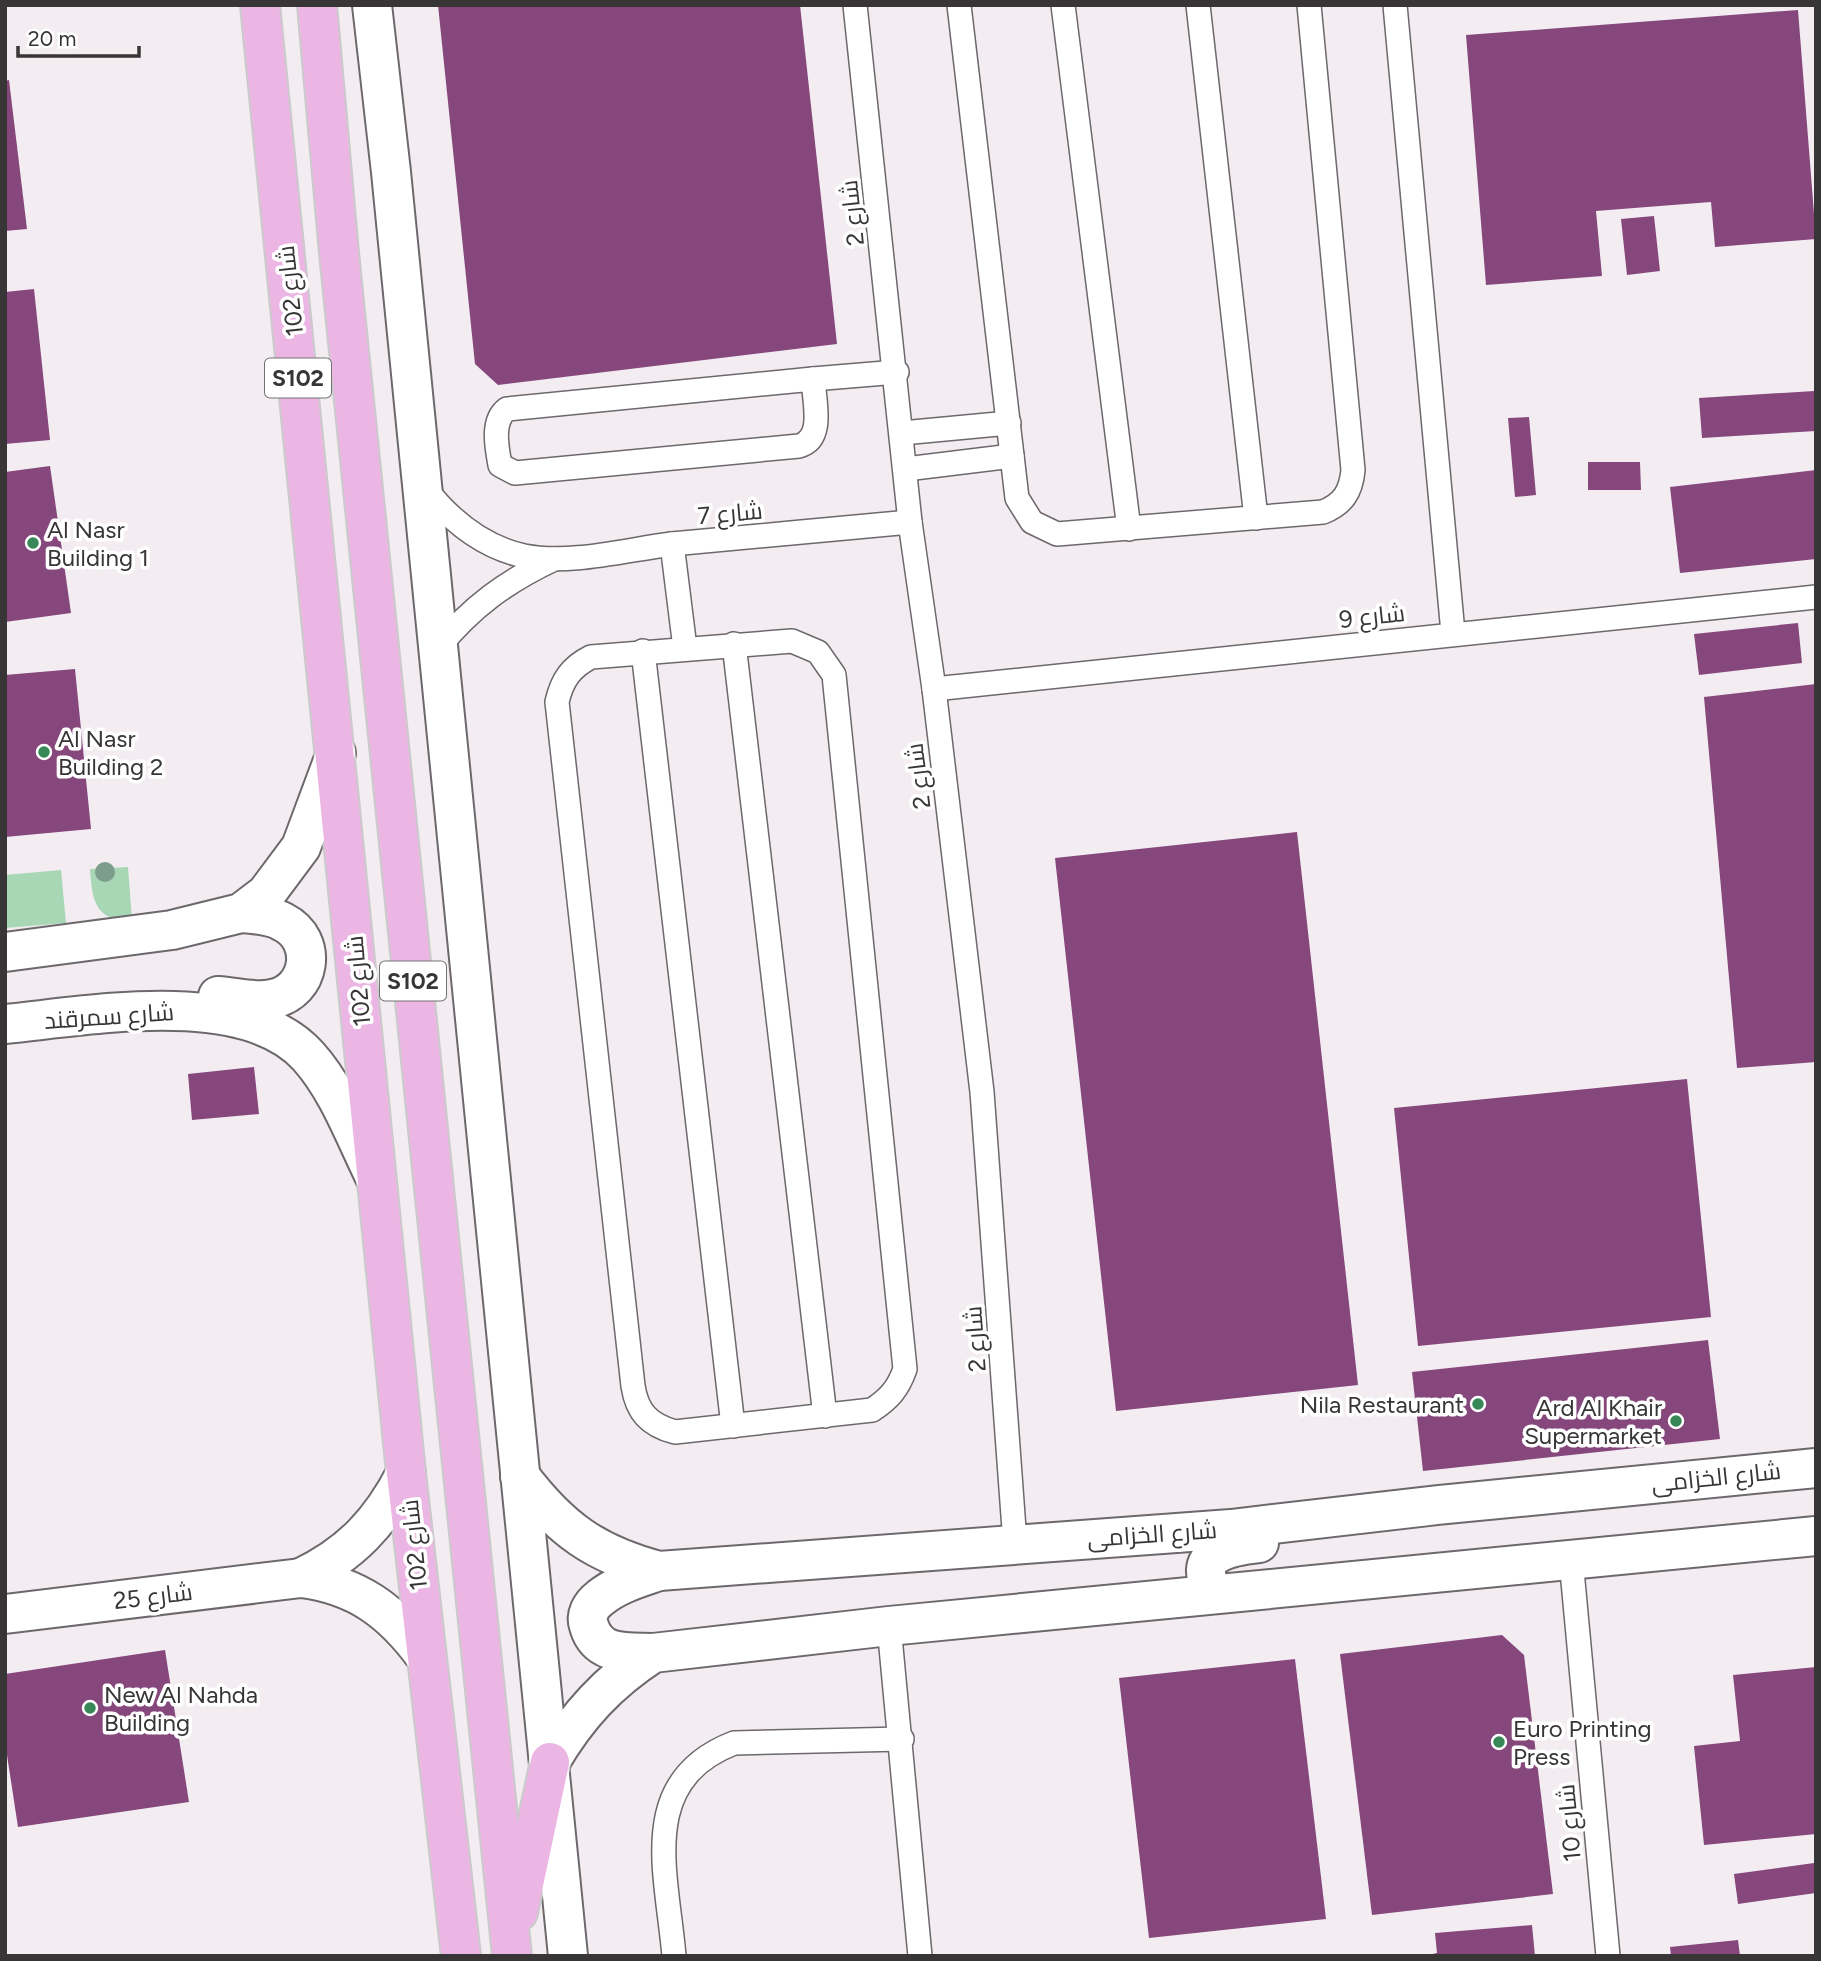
<svg xmlns="http://www.w3.org/2000/svg" width="1821" height="1961" viewBox="0 0 1821 1961" font-family="Figtree,Cairo,sans-serif">
	<style>
		.green { fill: #a7d7b5 }
		.building { fill: #85477c }
		.lines { fill: none; stroke-linecap: round; stroke-linejoin: round }
		.service-casing { stroke: #6d686c; stroke-width: 26 }
		.minor-casing { stroke: #6d686c; stroke-width: 42 }
		.tertiary-casing { stroke: #6d686c; stroke-width: 42 }
		.primary-casing { stroke: #cbcacb; stroke-width: 42 }
		.service { stroke: #fff; stroke-width: 23 }
		.minor { stroke: #fff; stroke-width: 38 }
		.tertiary { stroke: #fff; stroke-width: 38 }
		.primary { stroke: #ecb6e4; stroke-width: 38 }
		.tree { fill: #7e9c8b }
		.poi-dot { fill: #388757; stroke: #fff; stroke-width: 2.5 }
		.labels { text-anchor: middle; dominant-baseline: central; stroke-width: 7; stroke-linejoin: round; paint-order: stroke }
		.shield { fill: #fff; stroke: #737272; stroke-width: 2 }
		.shield-label { font-size: 23px; font-weight: bold; fill: #373536 }
		.street-label { font-size: 24px; fill: #373536; stroke: #fff }
		.poi-label { font-size: 24px; fill: #373536; stroke: #fff; text-anchor: start }
	</style>
	<rect width="100%" height="100%" fill="#f3edf2"/>
	<g class="green">
		<path d="M128 867 132 920C95 922 92 900 90 869Z"/>
		<polygon points="61,870 66,923 5,928 5,875"/>
	</g>
	<g class="building">
		<polygon points="438,5 800,5 837,344 498,385 475,364"/>
		<polygon points="1798,10 1816,239 1715,247 1711,202 1596,211 1602,276 1486,285 1466,35"/>
		<polygon points="9,80 27,229 5,231 5,81"/>
		<polygon points="1654,216 1660,271 1627,275 1621,219"/>
		<polygon points="34,289 50,440 5,444 5,292"/>
		<polygon points="1814,391 1816,431 1702,438 1699,398"/>
		<polygon points="1529,417 1536,495 1515,497 1508,418"/>
		<polygon points="1588,462 1640,462 1641,490 1588,490"/>
		<polygon points="50,466 71,613 5,622 5,472"/>
		<polygon points="1816,470 1816,559 1680,573 1670,487"/>
		<polygon points="1798,623 1802,663 1699,675 1694,634"/>
		<polygon points="75,669 91,829 5,837 5,675"/>
		<polygon points="1816,684 1816,1062 1737,1068 1704,697"/>
		<polygon points="1297,832 1358,1385 1116,1411 1055,858"/>
		<polygon points="254,1067 259,1114 192,1120 188,1074"/>
		<polygon points="1687,1079 1711,1317 1418,1346 1394,1108"/>
		<polygon points="1708,1340 1720,1439 1423,1471 1412,1372"/>
		<polygon points="1502,1635 1524,1655 1553,1894 1372,1915 1340,1654"/>
		<polygon points="165,1650 189,1802 18,1827 5,1742 5,1674"/>
		<polygon points="1295,1659 1326,1919 1149,1938 1119,1678"/>
		<polygon points="1816,1667 1816,1834 1704,1845 1694,1746 1740,1741 1733,1675"/>
		<polygon points="1814,1863 1816,1893 1738,1904 1734,1874"/>
		<polygon points="1532,1925 1535,1956 1424,1956 1437,1953 1435,1933"/>
		<polygon points="1738,1940 1740,1956 1671,1956 1670,1947"/>
	</g>
	<g class="lines">
		<g class="service-casing">
			<g id="service">
				<polyline points="855,5 910,522 934,689 982,1092 1015,1543"/>
				<path d="M959 5 1017 498 1032 522 1057 534 1323 512C1343 504 1351 492 1353 470L1309 5"/>
				<polyline points="1063,5 1129,529"/>
				<polyline points="1198,5 1256,518"/>
				<polyline points="1395,5 1453,633"/>
				<path d="M813 379C814 401 825 439 799 446L515 473 500 465C497 448 491 421 507 409Z"/>
				<polyline points="813,379 897,372"/>
				<polyline points="902,433 1009,423"/>
				<polyline points="906,469 1012,456"/>
				<path d="M425 488C450 520 483 547 524 556 571 565 624 550 672 544 751 536 831 530 910 522"/>
				<polyline points="672,544 685,648"/>
				<path d="M792 641 818 652 834 675 905 1369C898 1389 889 1399 872 1410L675 1432C649 1425 637 1412 633 1386L557 702C562 680 571 667 591 657Z"/>
				<polyline points="734,644 825,1416"/>
				<path d="M438 648C471 607 507 581 554 559"/>
				<polyline points="643,651 733,1426"/>
				<polyline points="934,689 1816,597"/>
				<polyline points="1571,1560 1608,1956"/>
				<polyline points="889,1626 920,1956"/>
				<path d="M674 1956C667 1873 636 1781 734 1743L902 1739"/>
			</g>
		</g>
		<g class="minor-casing">
			<g id="minor">
				<polyline points="372,5 391,172 568,1956"/>
				<path d="M301 1578C351 1554 381 1522 406 1473"/>
				<path d="M5 1614 301 1578C357 1585 392 1611 425 1656"/>
			</g>
		</g>
		<g class="tertiary-casing">
			<g id="tertiary">
				<polyline points="5,952 172,930 241,913 266,894 301,847 336,753"/>
				<path d="M218 996C236 997 254 1003 272 999 311 992 319 940 283 922 271 915 255 914 241 913"/>
				<path d="M5 1024C88 1016 245 986 308 1056 338 1089 355 1137 375 1177"/>
				<path d="M520 1476C560 1529 595 1554 659 1571L1231 1529 1438 1505 1816 1468"/>
				<path d="M1215 1594C1187 1554 1230 1546 1259 1543"/>
				<path d="M653 1653C626 1652 598 1656 589 1626 585 1615 591 1605 600 1598 617 1584 639 1578 659 1571"/>
				<path d="M550 1762C577 1716 608 1682 653 1653L889 1626 1816 1536"/>
			</g>
		</g>
		<g class="primary-casing">
			<g id="primary">
				<polyline points="260,5 406,1473 461,1956"/>
				<polyline points="317,5 339,253 512,1956"/>
				<polyline points="518,1912 550,1762"/>
			</g>
		</g>
		<use href="#service" class="service"/>
		<use href="#minor" class="minor"/>
		<use href="#tertiary" class="tertiary"/>
		<use href="#primary" class="primary"/>
	</g>
	<circle class="tree" cx="105" cy="872" r="10"/>
	<g class="poi-dot">
		<circle cx="33" cy="543" r="7"/>
		<circle cx="44" cy="752" r="7"/>
		<circle cx="1478" cy="1404" r="7"/>
		<circle cx="1676" cy="1421" r="7"/>
		<circle cx="90" cy="1708" r="7"/>
		<circle cx="1499" cy="1742" r="7"/>
	</g>
	<g class="labels">
		<g class="shield">
			<rect x="265" y="358.5" width="66" height="39" rx="5"/>
			<rect x="380" y="961.5" width="66" height="39" rx="5"/>
		</g>
		<g class="shield-label">
			<text x="298" y="378">S102</text>
			<text x="413" y="981">S102</text>
		</g>
		<g class="street-label">
			<text transform="translate(852 213) rotate(-96)">شارع 2</text>
			<text transform="translate(290 291) rotate(-96)">شارع 102</text>
			<text transform="translate(730 513) rotate(-5)">شارع 7</text>
			<text transform="translate(1372 616) rotate(-6)">شارع 9</text>
			<text transform="translate(918 776) rotate(-97)">شارع 2</text>
			<text transform="translate(358 981) rotate(-95)">شارع 102</text>
			<text transform="translate(109 1016) rotate(-4)">شارع سمرقند</text>
			<text transform="translate(975 1339) rotate(-94)">شارع 2</text>
			<text transform="translate(1716 1477) rotate(-6)">شارع الخزامى</text>
			<text transform="translate(1152 1534) rotate(-4)">شارع الخزامى</text>
			<text transform="translate(414 1545) rotate(-96)">شارع 102</text>
			<text transform="translate(153 1596) rotate(-7)">شارع 25</text>
			<text transform="translate(1569 1823) rotate(-95)">شارع 10</text>
		</g>
		<g class="poi-label">
			<text x="47" y="529">Al Nasr<tspan x="47" dy="28">Building 1</tspan></text>
			<text x="58" y="738">Al Nasr<tspan x="58" dy="28">Building 2</tspan></text>
			<text x="1464" y="1404" text-anchor="end">Nila Restaurant</text>
			<text x="1662" y="1407" text-anchor="end">Ard Al Khair<tspan x="1662" dy="28">Supermarket</tspan></text>
			<text x="104" y="1694">New Al Nahda<tspan x="104" dy="28">Building</tspan></text>
			<text x="1513" y="1728">Euro Printing<tspan x="1513" dy="28">Press</tspan></text>
		</g>
	</g>
	<rect width="1821" height="1961" fill="none" stroke="#373536" stroke-width="14"/>
	<path d="M18 46v10h121v-10" fill="none" stroke="#373536" stroke-width="3.5"/>
	<text x="28" y="46" font-size="21" fill="#373536" stroke="#ffffff" stroke-width="5" paint-order="stroke">20 m</text>
</svg>
